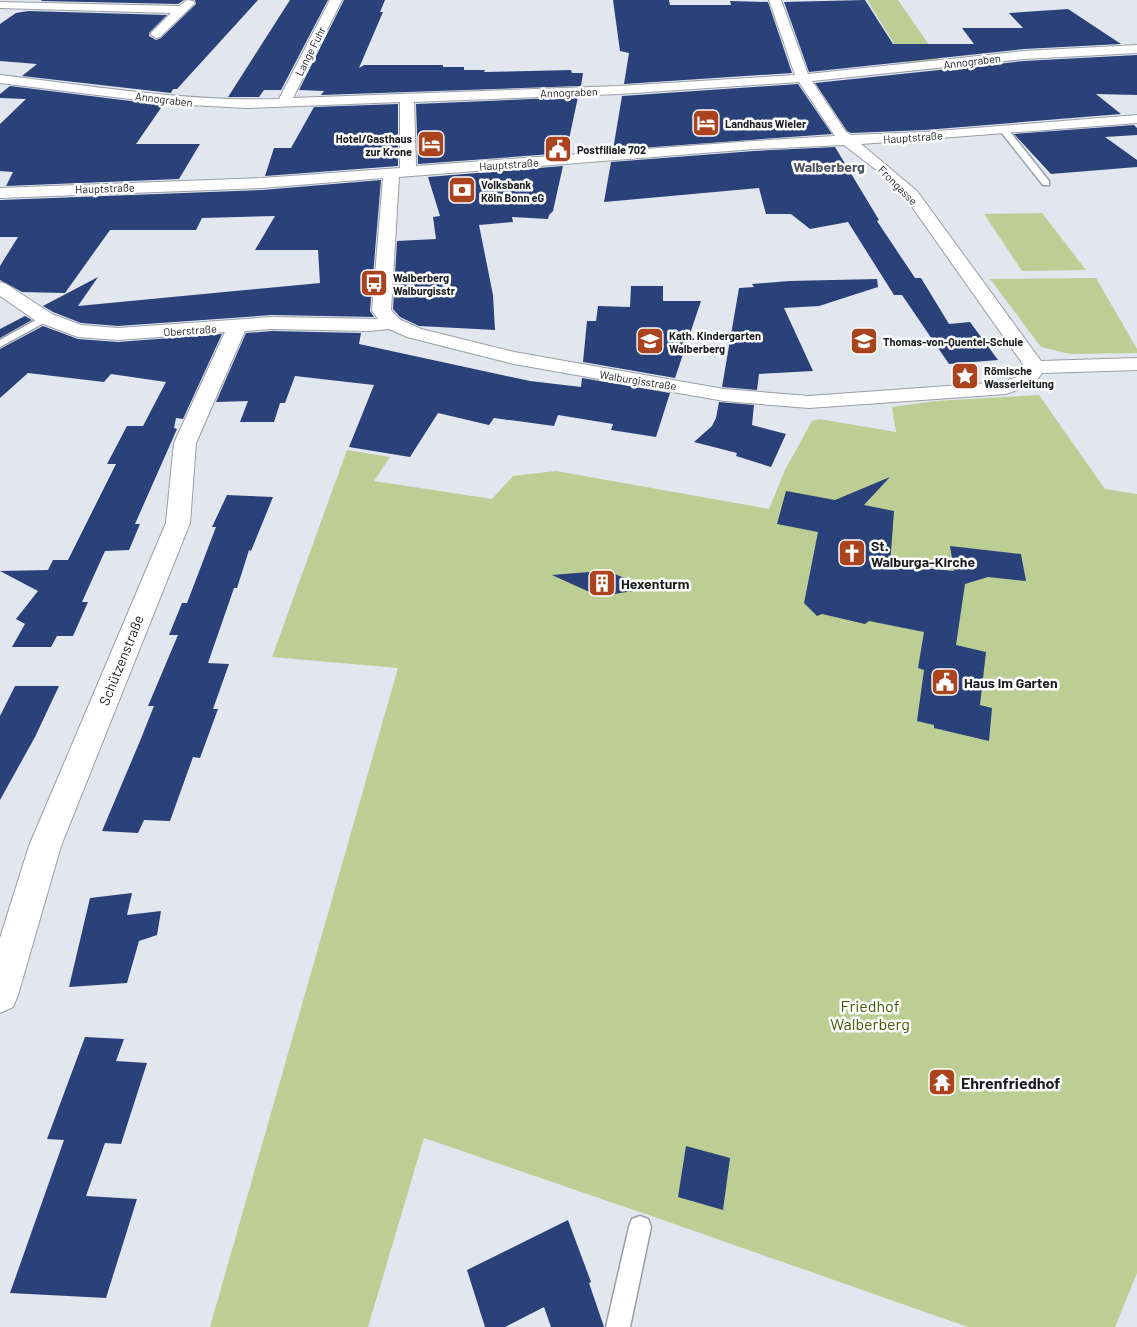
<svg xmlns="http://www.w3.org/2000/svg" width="1137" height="1327" viewBox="0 0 1137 1327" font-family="Barlow,sans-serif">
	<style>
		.green { fill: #bcce93 }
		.building { fill: #2a4179 }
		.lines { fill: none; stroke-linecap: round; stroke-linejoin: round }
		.lane-casing { stroke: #9a9ea7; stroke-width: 3 }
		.street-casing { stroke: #9a9ea7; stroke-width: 2 }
		.lane { fill: #fff; fill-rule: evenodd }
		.street { fill: #fff; fill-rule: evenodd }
		.labels { text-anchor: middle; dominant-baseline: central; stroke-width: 5; stroke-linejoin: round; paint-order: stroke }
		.far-street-label { font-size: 11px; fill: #1b1d20; stroke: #fff }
		.far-poi-label { font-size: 11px; font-weight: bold; fill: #1b1d20; stroke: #fff; text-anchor: start }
		.far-quarter-label { font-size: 14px; font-weight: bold; fill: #4e525a; stroke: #fff }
		.poi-label { font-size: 14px; font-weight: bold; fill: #1b1d20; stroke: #fff; text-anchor: start }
		.street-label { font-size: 14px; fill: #1b1d20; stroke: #fff }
		.near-park-label { font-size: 16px; fill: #465802; stroke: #fff }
		.near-poi-label { font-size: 16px; font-weight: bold; fill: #1b1d20; stroke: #fff; text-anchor: start }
	</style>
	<rect width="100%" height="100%" fill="#e1e6ef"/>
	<g class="green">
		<polygon points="867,0 898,0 940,61 907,64"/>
		<polygon points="1042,213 1086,270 1022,271 984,214"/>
		<polygon points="1096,278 1137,349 1137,353 1070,354 1041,347 990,279"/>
		<polygon points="1039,395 1105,489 1137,494 1137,1273 1115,1327 968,1327 663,1220 424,1138 368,1327 210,1327 398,668 272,657 347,450 390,457 374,481 492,499 513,476 556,471 769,509 785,470 812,421 819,419 896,432 892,407 936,401"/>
	</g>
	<g class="building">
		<polygon points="42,0 184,0 178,4 41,1"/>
		<polygon points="195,0 258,0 177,89 173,89 171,93 22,76 37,64 0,61 0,24 16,13 28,11 167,15 149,33 149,36 156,40 161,38 196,4"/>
		<polygon points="290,0 328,0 281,90 264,90 259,97 228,97"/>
		<polygon points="344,0 385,0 380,12 383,12 359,68 364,65 443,65 443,67 464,67 464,70 485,70 484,72 571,70 572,73 583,73 581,86 321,95 324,91 299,90"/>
		<polygon points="613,0 669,0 670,5 731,5 730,1 768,2 792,73 624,84 629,53 620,51"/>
		<polygon points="865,0 893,44 974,44 962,28 1023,28 1009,13 1068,9 1121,44 1024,49 809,72 784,2"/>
		<polygon points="1137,55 1137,95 1096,94 1121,114 925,130 851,133 847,131 815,83 1024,61"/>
		<polygon points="798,84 832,134 613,150 622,96"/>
		<polygon points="10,86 163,105 136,144 200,144 179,179 6,186 13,172 0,171 0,124 26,99 0,98 0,94"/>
		<polygon points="578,97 566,153 418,164 416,104"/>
		<polygon points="398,104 398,166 265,176 274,148 291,148 314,107"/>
		<polygon points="1134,125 1137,128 1137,135 1105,137 1137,160 1137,167 1051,174 1014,134"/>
		<polygon points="835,147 879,220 877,221 915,278 921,278 949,324 970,322 998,360 949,364 902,295 894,295 848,222 810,229 791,214 766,214 759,188 604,202 611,162 754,151"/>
		<polygon points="563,166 553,211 549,215 548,219 512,217 513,222 479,225 493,295 495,330 419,326 400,317 393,309 397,241 436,239 433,217 440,216 428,177"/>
		<polygon points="381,180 370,311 374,317 272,315 118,326 81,323 53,312 43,306 98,277 78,306 320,283 318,250 255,250 275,216 202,218 196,230 110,230 65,293 22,292 0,280 0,266 18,237 0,237 0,200 262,190"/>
		<polygon points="877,279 878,287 819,306 784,308 813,371 759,374 757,390 722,387 739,288 754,287 752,284 789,281"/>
		<polygon points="631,286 663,286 663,301 701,301 675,378 583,362 587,321 596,321 598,306 630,307"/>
		<polygon points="25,316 32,320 0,338 0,329"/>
		<polygon points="43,326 78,339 118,342 222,334 183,419 176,418 174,428 177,429 135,524 140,524 129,550 105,551 82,602 88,602 73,636 57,636 51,647 12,647 25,624 16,619 38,591 0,571 48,570 53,560 68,560 116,464 107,464 127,426 143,426 166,382 111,374 104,382 28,373 0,398 0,349"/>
		<polygon points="272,331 361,333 359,344 530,381 581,387 582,378 670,393 656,437 611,430 613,424 558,415 554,426 494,418 489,425 438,413 410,457 349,447 374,385 295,376 285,403 280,403 274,422 240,422 248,401 216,402 246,333"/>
		<polygon points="719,402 754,405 752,425 786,434 771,467 736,456 737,453 694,442 712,426 716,418"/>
		<polygon points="890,477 864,505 894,511 890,565 954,571 950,546 1021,554 1026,581 988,577 965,584 956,645 986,652 980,705 992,708 989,741 934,728 934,725 917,721 924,670 918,668 924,632 869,621 865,624 822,614 817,616 804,603 818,532 777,524 786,491 835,500"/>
		<polygon points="227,495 273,497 251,551 249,550 237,588 234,588 208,663 229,664 213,709 218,709 200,758 193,757 170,821 144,820 138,833 102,831 140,741 154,706 148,706 178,635 169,635 182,603 187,603 216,527 212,527"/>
		<polygon points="601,571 607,571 650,588 603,596 596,595 552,575"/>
		<polygon points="15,686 59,686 35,737 0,800 0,716"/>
		<polygon points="132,893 127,915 161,911 157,935 139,941 127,983 69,987 90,898"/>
		<polygon points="85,1037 124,1039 116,1061 147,1063 121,1144 105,1143 86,1196 137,1199 106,1298 10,1293 64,1140 47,1139"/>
		<polygon points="686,1146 730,1158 723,1210 678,1197"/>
		<polygon points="568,1220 591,1282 589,1283 604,1327 551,1327 544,1307 505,1327 485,1327 467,1270"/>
	</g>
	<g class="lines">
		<g class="lane-casing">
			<g id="lane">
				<polygon points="1001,128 1007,128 1049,181 1049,185 1043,185 1001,132"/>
				<polygon points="45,315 50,318 49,320 0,347 0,340"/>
				<polygon points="640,1216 648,1219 651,1227 630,1327 606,1327 629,1227 632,1219"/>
			</g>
		</g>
		<g class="street-casing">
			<g id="street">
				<polygon points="187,0 193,1 195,3 160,37 156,38 150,34 171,13 0,8 0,2 179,6"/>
				<path d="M330 0H342L293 98 619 86 795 75 769 0H781L808 74 1024 51 1137 45V53L1024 59 812 81 846 132 851 135 925 132 1137 115V123L861 144 917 191 1041 361 1137 358V370L1042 373 1034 384 1006 394 809 408 724 401 514 364 407 337 389 329 370 331 272 329 245 331 196 443 190 523 61 846 18 995 13 1007 0 1013V938L29 846 166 523 174 443 225 332 118 340 78 337 38 322 0 296V282L6 284 52 314 81 325 118 328 272 317 378 319 372 311 383 178 262 188 0 198V188L262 178 400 168V102L247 108 171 104 0 83V75C93 86 186 102 279 99ZM799 82 835 136 754 141 416 166 414 102 619 94ZM844 145 879 172 905 197 1025 367 1019 376 1003 382 809 396 724 389 514 352 421 329 399 319 391 310 399 177 754 149Z"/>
			</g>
		</g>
		<use href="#lane" class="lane"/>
		<use href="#street" class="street"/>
	</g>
	<defs>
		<g id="hotel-square" transform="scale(1.4375)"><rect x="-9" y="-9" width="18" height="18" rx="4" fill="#aa431e" stroke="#fff"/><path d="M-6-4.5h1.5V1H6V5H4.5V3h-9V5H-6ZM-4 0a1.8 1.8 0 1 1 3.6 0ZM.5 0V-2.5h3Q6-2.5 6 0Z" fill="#fff"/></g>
		<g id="civic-square" transform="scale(1.4375)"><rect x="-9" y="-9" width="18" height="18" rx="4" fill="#aa431e" stroke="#fff"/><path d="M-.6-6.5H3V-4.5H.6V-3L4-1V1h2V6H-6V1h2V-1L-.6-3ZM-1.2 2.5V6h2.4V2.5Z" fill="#fff"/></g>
		<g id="bank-square" transform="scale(1.4375)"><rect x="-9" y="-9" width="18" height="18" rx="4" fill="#aa431e" stroke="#fff"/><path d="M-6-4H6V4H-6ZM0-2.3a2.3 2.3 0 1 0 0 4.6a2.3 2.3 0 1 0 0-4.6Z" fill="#fff"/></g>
		<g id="bus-square" transform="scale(1.4375)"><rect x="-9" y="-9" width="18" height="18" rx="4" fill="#aa431e" stroke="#fff"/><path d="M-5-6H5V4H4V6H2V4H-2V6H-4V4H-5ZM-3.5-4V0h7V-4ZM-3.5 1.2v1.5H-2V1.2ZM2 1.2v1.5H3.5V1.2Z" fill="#fff"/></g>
		<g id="school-square" transform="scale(1.4375)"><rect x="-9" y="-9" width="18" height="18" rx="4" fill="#aa431e" stroke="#fff"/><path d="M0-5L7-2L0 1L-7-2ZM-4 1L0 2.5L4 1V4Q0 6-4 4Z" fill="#fff"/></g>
		<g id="sight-square" transform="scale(1.4375)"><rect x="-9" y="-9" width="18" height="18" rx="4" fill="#aa431e" stroke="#fff"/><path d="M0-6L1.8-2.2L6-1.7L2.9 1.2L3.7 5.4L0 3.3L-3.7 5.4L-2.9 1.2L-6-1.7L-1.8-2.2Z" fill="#fff"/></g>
		<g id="church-square" transform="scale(1.4375)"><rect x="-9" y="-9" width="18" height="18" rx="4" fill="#aa431e" stroke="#fff"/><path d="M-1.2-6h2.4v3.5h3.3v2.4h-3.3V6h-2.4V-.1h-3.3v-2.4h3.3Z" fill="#fff"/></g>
		<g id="building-square" transform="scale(1.4375)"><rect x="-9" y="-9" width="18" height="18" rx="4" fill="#aa431e" stroke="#fff"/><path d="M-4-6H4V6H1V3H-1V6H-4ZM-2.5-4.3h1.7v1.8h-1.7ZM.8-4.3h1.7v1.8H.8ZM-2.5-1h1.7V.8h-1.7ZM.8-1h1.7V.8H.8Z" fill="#fff"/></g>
		<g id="temple-square" transform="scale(1.4375)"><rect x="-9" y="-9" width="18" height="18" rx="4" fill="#aa431e" stroke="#fff"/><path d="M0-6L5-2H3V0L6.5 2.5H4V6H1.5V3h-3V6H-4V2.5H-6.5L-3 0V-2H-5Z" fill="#fff"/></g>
	</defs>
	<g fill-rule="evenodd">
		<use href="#hotel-square" x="706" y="123"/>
		<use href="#hotel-square" x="431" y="144"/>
		<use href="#civic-square" x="558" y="149"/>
		<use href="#bank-square" x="462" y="190"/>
		<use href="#bus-square" x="374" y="283"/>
		<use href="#school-square" x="650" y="341"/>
		<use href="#school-square" x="864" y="341"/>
		<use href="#sight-square" x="965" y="376"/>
		<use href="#church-square" x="852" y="553"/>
		<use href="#building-square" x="602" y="583"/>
		<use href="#civic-square" x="945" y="682"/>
		<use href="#temple-square" x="942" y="1082"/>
	</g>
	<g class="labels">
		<g class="far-street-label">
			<text transform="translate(310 51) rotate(-63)">Lange Fuhr</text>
			<text transform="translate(972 61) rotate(-7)">Annograben</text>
			<text transform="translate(569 92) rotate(-2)">Annograben</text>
			<text transform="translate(164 99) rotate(7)">Annograben</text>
			<text transform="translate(913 137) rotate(-4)">Hauptstraße</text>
			<text transform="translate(509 164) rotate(-4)">Hauptstraße</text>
			<text transform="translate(898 185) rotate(45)">Frongasse</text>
			<text transform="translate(105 188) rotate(-2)">Hauptstraße</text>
			<text transform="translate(190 330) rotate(-4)">Oberstraße</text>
			<text transform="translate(638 380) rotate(9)">Walburgisstraße</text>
		</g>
		<g class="far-poi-label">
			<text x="725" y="123">Landhaus Wieler</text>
			<text x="412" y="138" text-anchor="end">Hotel/Gasthaus<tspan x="412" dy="13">zur Krone</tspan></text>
			<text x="577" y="149">Postfiliale 702</text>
			<text x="481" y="184">Volksbank<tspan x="481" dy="13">Köln Bonn eG</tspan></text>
			<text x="393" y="277">Walberberg<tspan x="393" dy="13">Walburgisstr</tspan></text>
			<text x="669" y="335">Kath. Kindergarten<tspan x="669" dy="13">Walberberg</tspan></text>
			<text x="883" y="341">Thomas-von-Quentel-Schule</text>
			<text x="984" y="370">Römische<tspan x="984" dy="13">Wasserleitung</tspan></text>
		</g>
		<g class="far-quarter-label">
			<text x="829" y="166">Walberberg</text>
		</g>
		<g class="poi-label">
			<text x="871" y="545">St.<tspan x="871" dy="16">Walburga-Kirche</tspan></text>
			<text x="621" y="583">Hexenturm</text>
			<text x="964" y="682">Haus im Garten</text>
		</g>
		<g class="street-label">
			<text transform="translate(121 660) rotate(-68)">Schützenstraße</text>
		</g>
		<g class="near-park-label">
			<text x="870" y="1005">Friedhof<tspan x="870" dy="18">Walberberg</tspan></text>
		</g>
		<g class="near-poi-label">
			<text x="961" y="1082">Ehrenfriedhof</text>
		</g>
	</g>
</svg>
